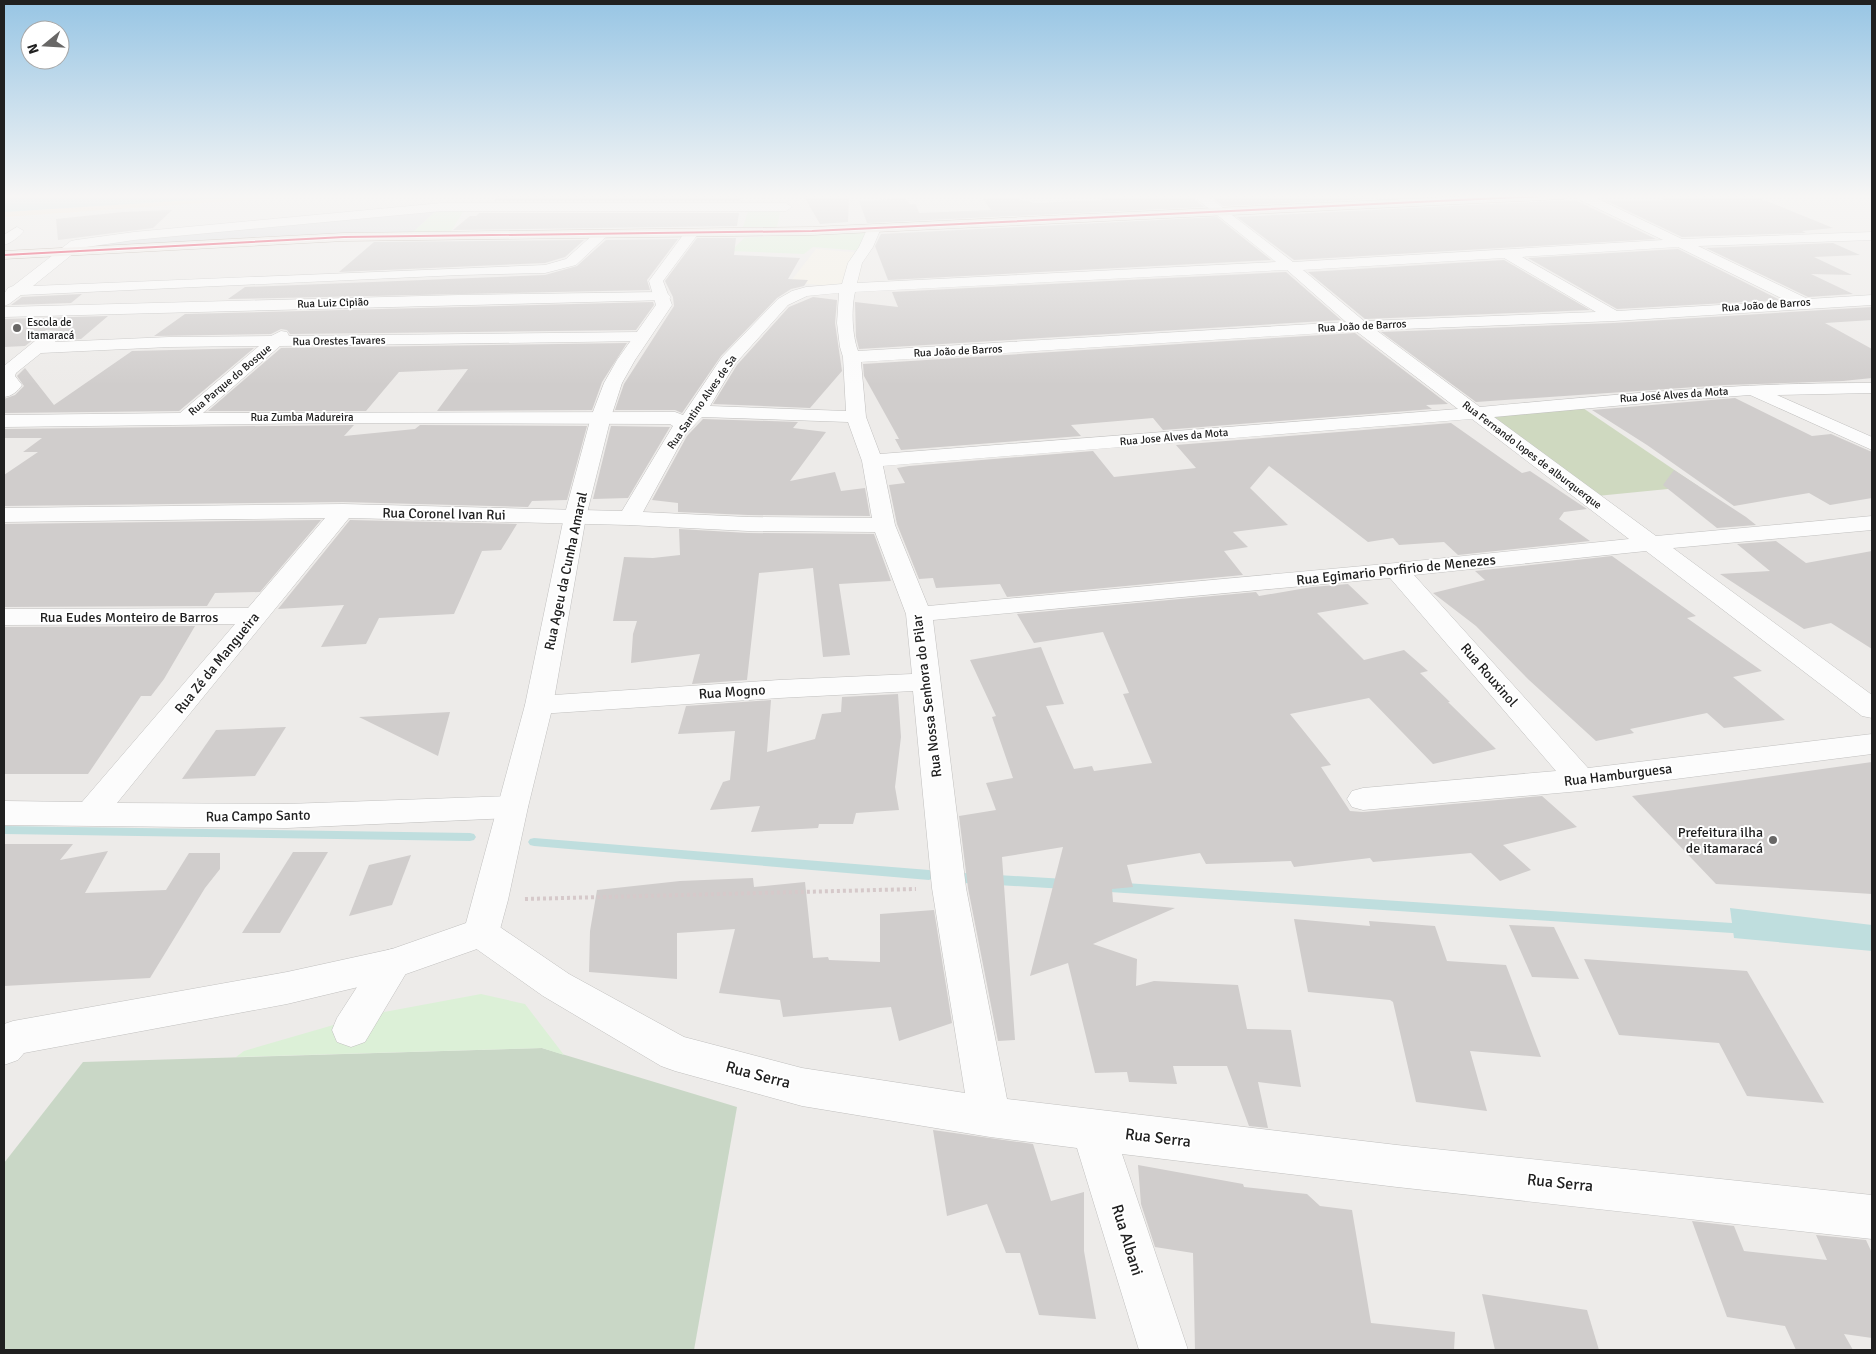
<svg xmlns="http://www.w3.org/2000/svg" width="1876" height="1354" viewBox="0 0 1876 1354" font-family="Signika,sans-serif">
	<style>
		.education { fill: #f5f1e6 }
		.forest { fill: #cfd9c0 }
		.sand { fill: #f4e4d0 }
		.cemetery { fill: #c9d7c6 }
		.park { fill: #dcf0d7 }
		.plaza { fill: #dbdcdf }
		.water { fill: #bfdede }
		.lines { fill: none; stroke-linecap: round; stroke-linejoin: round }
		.stream { fill: #bfdede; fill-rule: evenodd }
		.building { fill: #d0cdcc }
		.minor-casing { stroke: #c1c0bf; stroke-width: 1 }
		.tertiary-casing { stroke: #c1c0bf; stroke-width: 1 }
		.primary-casing { stroke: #a29387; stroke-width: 1 }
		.path { stroke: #d6c9ca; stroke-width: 4; stroke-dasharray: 3 3; stroke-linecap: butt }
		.minor { fill: #fcfcfc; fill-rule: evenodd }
		.tertiary { fill: #fcfcfc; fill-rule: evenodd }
		.primary { fill: #f0eae6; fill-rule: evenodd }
		.bus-1-casing { stroke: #fff; stroke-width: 4 }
		.bus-1 { stroke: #e4002b; stroke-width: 2 }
		.poi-dot { fill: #686766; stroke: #fff; stroke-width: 2 }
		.labels { text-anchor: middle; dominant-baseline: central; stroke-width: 4; stroke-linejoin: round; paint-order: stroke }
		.far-street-label { font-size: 11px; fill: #202020; stroke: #fff }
		.far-poi-label { font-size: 11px; fill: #202020; stroke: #fff; text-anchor: start }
		.street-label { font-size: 14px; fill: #202020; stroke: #fff }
		.poi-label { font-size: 14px; fill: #202020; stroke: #fff; text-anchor: end }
		.near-street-label { font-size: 16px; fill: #202020; stroke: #fff }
	</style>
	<rect width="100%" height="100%" fill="#edebe9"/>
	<polygon class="education" points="816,249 863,253 859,284 829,286 790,282"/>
	<polygon class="forest" points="1580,406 1698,486 1597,496 1489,417"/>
	<polygon class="sand" points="273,195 316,195 4,217 4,212"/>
	<polygon class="cemetery" points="542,1048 737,1107 694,1350 4,1350 4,1163 83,1062"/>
	<g class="park">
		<polygon points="440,207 466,207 450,233 412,233"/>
		<polygon points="749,208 781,208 777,227 743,227"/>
		<polygon points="868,230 864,251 813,247 804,254 731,251 744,238"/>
		<polygon points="481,994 525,1004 564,1055 542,1048 236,1057 244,1051 368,1015"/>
	</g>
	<polygon class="plaza" points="440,207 412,233 95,249 85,246 122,239"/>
	<g class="water">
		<polygon points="4,195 273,195 4,212"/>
		<polygon points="1730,908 1872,925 1872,951 1734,938"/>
	</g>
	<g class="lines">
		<g class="stream">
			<polygon points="4,826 470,833 474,834 476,837 474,840 470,841 4,834"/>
			<polygon points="534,838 929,870 933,872 935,875 933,878 929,880 534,846 530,845 528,842 530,839"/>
			<polygon points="964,873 1065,879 1069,881 1071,884 1069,887 1065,889 964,883 960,881 958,878 960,875"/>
			<polygon points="1110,882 1747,924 1752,925 1753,929 1752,933 1747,934 1110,892 1106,890 1104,887 1106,884"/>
		</g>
	</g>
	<g class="building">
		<polygon points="499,195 741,195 740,201 493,201"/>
		<polygon points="803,195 849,195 848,222 820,224"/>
		<polygon points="1165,195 1190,195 1204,207 867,223 859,201 905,198 910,204 916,204 919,213 991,210 983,199 1015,198 1035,203 1102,200 1100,197"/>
		<polygon points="1209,195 1362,195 1369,199 1223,206"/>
		<polygon points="1664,195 1752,195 1833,228 1802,231 1806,233 1682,237 1607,201 1663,200"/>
		<polygon points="1553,201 1577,201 1656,239 1294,260 1237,217"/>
		<polygon points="172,210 153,228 58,240 56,219 123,212"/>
		<polygon points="479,213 739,213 737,226 453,230 470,216 476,216"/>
		<polygon points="1217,217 1271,260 888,280 875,246 881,234"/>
		<polygon points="697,238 736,238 734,255 800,258 788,279 808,280 804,286 791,289 777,298 721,356 682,413 675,410 615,410 624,384 674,306 673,297 665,281"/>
		<polygon points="678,239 647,280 650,290 228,299 245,287 545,275 577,266 606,240"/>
		<polygon points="584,240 565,257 545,263 339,272 374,242"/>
		<polygon points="1833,243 1860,255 1814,257 1852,275 1811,274 1853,294 1808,297 1706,248"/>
		<polygon points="1678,249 1780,300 1617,309 1528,258"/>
		<polygon points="1504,260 1590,310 1365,319 1308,272"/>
		<polygon points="1286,272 1341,320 859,349 856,337 855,302 898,307 892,292"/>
		<polygon points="82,294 71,303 11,305 22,297"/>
		<polygon points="813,297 837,300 835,323 842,371 810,408 713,404 737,365 789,307"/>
		<polygon points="653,302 654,305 636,330 290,334 287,330 281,329 271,334 154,336 185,314"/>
		<polygon points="1872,307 1872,320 1825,323 1872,349 1872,378 1843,381 1725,385 1476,402 1381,332 1614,323"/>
		<polygon points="108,316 81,339 59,340 62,335 60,331 46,330 25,346 4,347 4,319"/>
		<polygon points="1355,333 1448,404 1426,405 1432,409 1163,430 1153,418 1071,425 1081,436 901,450 895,439 899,439 864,376 863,364"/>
		<polygon points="627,343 602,382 592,410 437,411 468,369 399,372 366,411 208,411 281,348"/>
		<polygon points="254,348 179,411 4,413 4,399 15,395 24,386 17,376 25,368 54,405 132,351"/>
		<polygon points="1735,398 1812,436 1831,434 1872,452 1872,498 1830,505 1809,493 1734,506 1647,445 1592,410"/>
		<polygon points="703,419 798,422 793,428 826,432 790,481 835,472 841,491 865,488 870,516 748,515 678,512 678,503 652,500 687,436"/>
		<polygon points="1451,423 1522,473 1530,471 1587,509 1564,512 1559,519 1590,541 1458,555 1444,542 1399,545 1393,538 1368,542 1269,466 1250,488 1288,525 1233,532 1248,547 1224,551 1243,575 1007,597 1000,584 936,588 933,578 919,579 897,524 889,485 905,483 897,468 909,466 1093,451 1114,477 1196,468 1176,445"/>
		<polygon points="354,425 344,436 415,429 420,425 587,426 567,500 532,501 528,507 343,502 4,506 4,475 38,452 23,452 42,438 4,438 4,429"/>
		<polygon points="611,426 670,427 628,498 593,499"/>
		<polygon points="1674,470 1746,517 1756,525 1717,528 1663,485"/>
		<polygon points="321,520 260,592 215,593 207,606 4,607 4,524"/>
		<polygon points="350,520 517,524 501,550 482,551 454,614 379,618 366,644 321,647 344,605 278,609"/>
		<polygon points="679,529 748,533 874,534 891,581 839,584 850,655 823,657 813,568 759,573 747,680 692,684 700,654 631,663 633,634 637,621 613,621 624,557 653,558 680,555"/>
		<polygon points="1776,541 1806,563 1872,551 1872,649 1831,623 1804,629 1720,574 1770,571 1737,544"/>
		<polygon points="1612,556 1696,616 1687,618 1762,671 1733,677 1785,720 1724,728 1707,713 1630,729 1634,733 1596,741 1529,680 1476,626 1433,593 1485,580 1475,571"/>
		<polygon points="1348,584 1369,604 1317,613 1364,660 1404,650 1428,671 1420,673 1450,702 1448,702 1496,749 1433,764 1369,698 1290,714 1331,765 1321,767 1350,811 1363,812 1542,796 1577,827 1503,845 1531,870 1500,881 1471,853 1373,862 1370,858 1294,867 1291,861 1206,864 1200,853 1127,865 1133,887 1112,889 1113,902 1175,908 1093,944 1137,959 1136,986 1154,981 1238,985 1247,1029 1291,1030 1301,1087 1258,1082 1268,1128 1249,1126 1227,1066 1173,1066 1177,1084 1129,1082 1127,1072 1095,1073 1068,963 1030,976 1063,847 1002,857 1015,1040 998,1041 968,888 959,816 996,810 986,783 1013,778 992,717 996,716 970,660 1041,647 1064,704 1046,706 1074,769 1092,766 1094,771 1152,763 1123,694 1129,693 1103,632 1034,643 1017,614 1256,592 1259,596 1312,587"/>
		<polygon points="195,626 164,679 151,696 141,696 88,774 4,774 4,627"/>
		<polygon points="898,694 901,737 895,787 899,810 856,813 853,824 819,824 818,828 751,832 760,806 710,810 723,782 730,780 735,731 678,734 686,706 771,700 767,752 815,739 822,714 841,712 842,697"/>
		<polygon points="450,712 438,756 359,717"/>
		<polygon points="286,727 255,776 182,779 216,730"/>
		<polygon points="1872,762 1872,894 1716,884 1632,796"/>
		<polygon points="4,844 73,844 60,860 108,851 85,893 166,890 189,853 220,853 220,869 205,888 150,978 4,986"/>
		<polygon points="293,852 328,852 280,933 242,933"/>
		<polygon points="411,855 392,905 349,916 369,865"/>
		<polygon points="753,878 754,887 805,882 813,958 828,957 829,960 880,962 880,914 934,910 952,1023 899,1041 891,1007 783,1017 780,1000 719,993 735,929 677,933 677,979 589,972 590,931 597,890 680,881"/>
		<polygon points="1294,919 1370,926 1369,921 1435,926 1447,961 1506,965 1541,1057 1470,1051 1487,1111 1416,1102 1393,1002 1390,1000 1308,992"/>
		<polygon points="1509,925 1554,927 1579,979 1532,977"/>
		<polygon points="1584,959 1747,971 1824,1103 1747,1096 1719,1043 1619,1035"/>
		<polygon points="933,1130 1033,1144 1051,1201 1084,1192 1084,1251 1096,1319 1039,1315 1020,1253 1006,1253 987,1204 947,1216"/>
		<polygon points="1138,1165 1243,1184 1244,1187 1307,1194 1320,1206 1352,1210 1371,1323 1455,1332 1454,1350 1195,1350 1193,1253 1155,1247 1141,1204"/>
		<polygon points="1692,1221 1734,1226 1744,1251 1827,1260 1816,1235 1866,1240 1872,1253 1872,1338 1844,1334 1853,1350 1796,1350 1785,1326 1727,1317"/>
		<polygon points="1482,1294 1587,1310 1599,1350 1495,1350"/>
	</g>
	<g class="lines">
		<g class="minor-casing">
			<g id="minor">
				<path d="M1192 195H1206L1293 262 1663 240 1576 198 1574 195H1590L1682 239 1872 232V240L1698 246 1808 299 1872 295V305L1614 321 1376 330 1480 407C1611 395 1741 382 1872 383V393L1777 395 1872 437V450L1750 395 1669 401 1494 417 1656 536 1872 516V530L1673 548 1872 695V718L1862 716 1646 551 1414 575 1588 768 1872 734V754L1581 791 1363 810 1352 807 1347 799 1352 791 1363 788 1556 771 1390 578 933 620 966 888 1007 1099 1397 1145 1872 1195V1239L1397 1187 1122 1154 1188 1350H1139L1077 1148 990 1137 802 1106 675 1071 661 1066 543 996 468 943 463 933 468 923 481 918 494 923 569 974 684 1037 802 1068 965 1093 932 888 913 691 779 698 539 714 529 712 525 705 529 698 539 696 779 680 912 674 906 614 875 532 748 531 629 525 349 518 117 803 287 804 512 796 523 799 528 807 523 815 512 818 287 828 4 825V801L82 802 235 624 4 625V609L248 608 325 518 4 522V508L343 504 622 511 673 426 670 424 339 423 4 427V415L180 413 259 346 169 347 41 353 16 373 15 376 22 385C17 392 12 396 4 397V366L46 332H58L60 336 55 342 169 337 271 336 281 331 287 332 289 336 640 332 646 333 648 337 646 341 280 346 203 413 675 412 683 415 722 357 778 299 792 291 806 287 842 284 848 263 859 247 869 225H879L881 228 873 247 862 263 857 283 1276 262ZM1678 247 1787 301 1617 311 1522 257ZM1504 258 1596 312 1364 321 1303 270ZM1287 270 1346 322 858 351C852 335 851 309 855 292ZM839 293 837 323 840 347 843 357 846 411 710 406 735 364 788 305 807 296ZM1356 331 1458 409 880 454 866 417 861 362ZM702 417 848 422 862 461 872 518 748 517 643 512 685 435ZM1472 419 1629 539 1396 563 928 606 895 525 883 466Z"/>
				<polygon points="442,203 786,203 792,207 786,211 442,211 134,240 80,248 33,286 545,265 566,259 597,231 602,230 609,234 576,265 545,273 460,275 21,295 9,304 4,306 4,294 8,288 13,286 71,241 76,240 134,232"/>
				<path d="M17 227 24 231C19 237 11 243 4 245V235Z"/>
				<polygon points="663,292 668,294 671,297 668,300 4,317 4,307 459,295"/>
				<polygon points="392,949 405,953 410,964 405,975 365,1042 351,1047 337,1042 332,1030 337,1018 379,953"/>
			</g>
		</g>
		<g class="tertiary-casing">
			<polygon id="tertiary" points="691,230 698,234 663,281 672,305 635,360 622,383 611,417 586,517 553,705 528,807 508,900 499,933 494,943 392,979 287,1004 24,1053 18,1060 4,1065 4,1024 13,1021 287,972 392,949 466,923 525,705 564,517 591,417 604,383 617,360 656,305 649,281 686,231"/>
		</g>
		<g class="primary-casing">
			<polygon id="primary" points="1489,195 1570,195 1564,199 812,235 344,241 4,259 4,251 344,233 812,227"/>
		</g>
		<polyline class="path" points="525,899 916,889"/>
		<use href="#minor" class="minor"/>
		<use href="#tertiary" class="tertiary"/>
		<use href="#primary" class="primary"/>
		<g class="bus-1-casing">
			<polyline id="bus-1" points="4,255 344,237 812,231 1564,195"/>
		</g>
		<use href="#bus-1" class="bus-1"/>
	</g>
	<linearGradient id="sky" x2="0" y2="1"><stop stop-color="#97c5e4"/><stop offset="0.51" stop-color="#f7f6f5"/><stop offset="1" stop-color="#f7f6f5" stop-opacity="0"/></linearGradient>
	<rect width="1876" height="385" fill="url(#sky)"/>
	<g class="poi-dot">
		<circle cx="17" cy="328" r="5"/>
		<circle cx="1773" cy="840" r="5"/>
	</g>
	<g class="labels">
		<g class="far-street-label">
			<text transform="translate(333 303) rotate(-2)">Rua Luiz Cipião</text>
			<text transform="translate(1766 305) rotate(-4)">Rua João de Barros</text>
			<text transform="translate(1362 326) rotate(-3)">Rua João de Barros</text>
			<text transform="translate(339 341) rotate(-1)">Rua Orestes Tavares</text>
			<text transform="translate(958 351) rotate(-3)">Rua João de Barros</text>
			<text transform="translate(230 380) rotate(-40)">Rua Parque do Bosque</text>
			<text transform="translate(1674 395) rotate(-4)">Rua José Alves da Mota</text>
			<text transform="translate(702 402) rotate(-55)">Rua Santino Alves de Sa</text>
			<text x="302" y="417">Rua Zumba Madureira</text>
			<text transform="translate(1174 437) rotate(-5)">Rua Jose Alves da Mota</text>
			<text transform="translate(1532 455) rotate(37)">Rua Fernando lopes de alburquerque</text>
		</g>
		<g class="far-poi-label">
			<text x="27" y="322">Escola de<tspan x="27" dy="13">Itamaracá</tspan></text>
		</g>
		<g class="street-label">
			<text transform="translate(444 514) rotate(1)">Rua Coronel Ivan Rui</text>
			<text transform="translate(1396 570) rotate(-6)">Rua Egimario Porfirio de Menezes</text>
			<text transform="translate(566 571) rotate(-78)">Rua Ageu da Cunha Amaral</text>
			<text x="129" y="617">Rua Eudes Monteiro de Barros</text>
			<text transform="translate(217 663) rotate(-51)">Rua Zé da Mangueira</text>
			<text transform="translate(1489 675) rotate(49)">Rua Rouxinol</text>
			<text transform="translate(732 692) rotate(-4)">Rua Mogno</text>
			<text transform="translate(927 696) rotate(-97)">Rua Nossa Senhora do Pilar</text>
			<text transform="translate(1618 775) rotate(-7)">Rua Hamburguesa</text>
			<text transform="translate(258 816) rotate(-1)">Rua Campo Santo</text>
		</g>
		<g class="poi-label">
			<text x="1763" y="832">Prefeitura ilha<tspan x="1763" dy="16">de itamaracá</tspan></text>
		</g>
		<g class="near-street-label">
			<text transform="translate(758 1075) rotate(15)">Rua Serra</text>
			<text transform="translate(1158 1138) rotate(7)">Rua Serra</text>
			<text transform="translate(1560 1183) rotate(6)">Rua Serra</text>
			<text transform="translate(1127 1240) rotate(73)">Rua Albani</text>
		</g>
	</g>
	<rect width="1876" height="1354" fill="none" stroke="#202020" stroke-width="10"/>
	<g transform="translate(45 45) rotate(252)"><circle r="24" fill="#ffffff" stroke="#a6a6a6"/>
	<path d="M0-4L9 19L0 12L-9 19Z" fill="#686766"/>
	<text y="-8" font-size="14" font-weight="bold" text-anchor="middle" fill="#202020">N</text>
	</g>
</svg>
